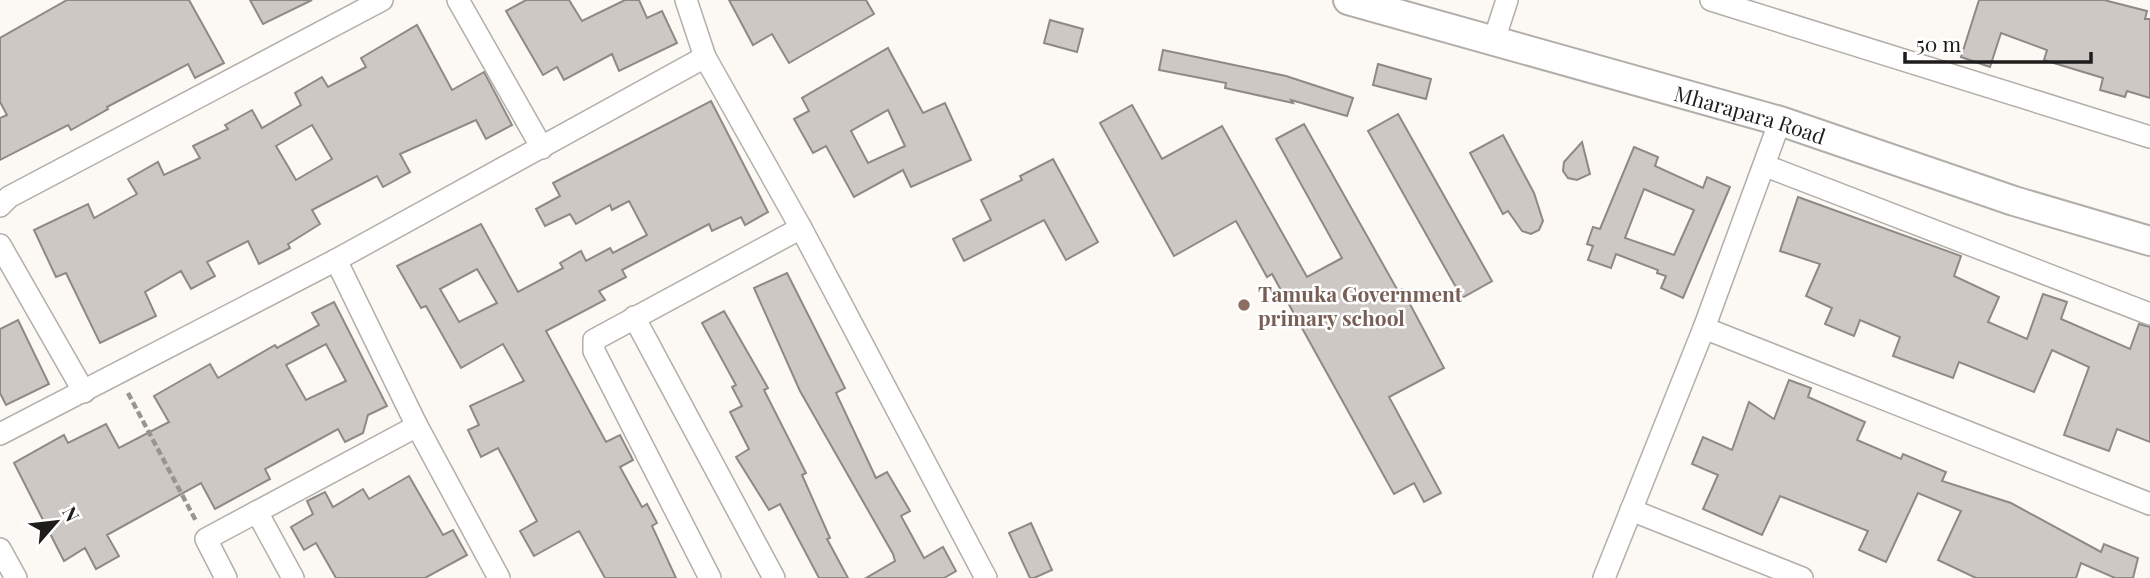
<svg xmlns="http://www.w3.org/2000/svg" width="2150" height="578" viewBox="0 0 2150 578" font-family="'Playfair Display',serif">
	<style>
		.building { fill: #cdc8c4; stroke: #8e8985; stroke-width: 2; fill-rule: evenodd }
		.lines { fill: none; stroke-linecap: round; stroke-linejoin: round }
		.street-casing { stroke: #b2aeaa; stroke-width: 24 }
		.secondary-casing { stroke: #b2aeaa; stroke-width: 32 }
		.path { stroke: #979591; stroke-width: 4.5; stroke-dasharray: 7 3.5; stroke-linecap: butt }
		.street { stroke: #fff; stroke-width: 21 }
		.secondary { stroke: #fff; stroke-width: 28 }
		.education-dot { fill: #8d6e63; stroke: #fff; stroke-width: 2.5 }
		.labels { text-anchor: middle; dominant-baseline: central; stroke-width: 5; stroke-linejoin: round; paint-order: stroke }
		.street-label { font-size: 21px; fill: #1e1d1b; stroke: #fff }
		.education-label { font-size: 21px; font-weight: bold; fill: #785e54; stroke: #fff; text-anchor: start }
	</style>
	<rect width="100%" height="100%" fill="#fcf8f3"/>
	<g class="building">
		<polygon points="67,0 189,0 224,63 195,78 188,64 107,107 108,109 71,130 68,125 0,160 0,118 7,115 0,102 0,38"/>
		<polygon points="250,0 312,0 263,24"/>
		<polygon points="526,0 569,0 582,21 625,0 639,0 647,18 662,11 677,43 619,71 612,54 564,80 557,67 543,75 506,11"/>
		<polygon points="729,0 866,0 874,14 789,63 772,34 753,45"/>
		<polygon points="1979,0 2104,0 2147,11 2145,19 2150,19 2150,98 2127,91 2125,97 2100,90 2103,78 2044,60 2047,50 2001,33 1990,67 1961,57"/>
		<polygon points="1050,20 1083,29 1077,52 1044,43"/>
		<path d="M417 25 452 90 484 72 512 125 486 139 476 120 400 154 410 172 383 187 377 176 312 210 320 224 288 244 290 248 259 264 248 241 207 262 215 276 191 289 181 271 145 292 156 316 100 343 66 273 56 277 34 230 88 204 94 218 137 194 128 179 158 162 164 175 200 158 193 146 228 129 225 125 252 110 262 128 301 105 295 93 322 77 328 87 366 67 361 58ZM312 125 332 159 296 180 276 146Z"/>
		<path d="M888 48 923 113 945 103 971 160 911 187 903 170 854 197 826 146 813 153 794 119 809 111 802 98ZM888 110 905 146 868 163 851 131Z"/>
		<polygon points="1163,50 1286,76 1353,98 1347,116 1291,100 1293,103 1225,88 1226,83 1159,70"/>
		<polygon points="1378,64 1431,79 1426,99 1373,85"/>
		<path d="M711 101 768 212 745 225 741 217 712 231 709 224 622 270 626 277 599 291 605 300 546 331 606 442 620 435 633 460 620 467 642 507 647 504 657 523 652 526 676 578H605L579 531 534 556 520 531 537 521 498 448 481 457 468 430 479 425 470 406 524 381 503 344 461 368 426 306 421 308 397 266 481 224 518 292 563 268 560 263 581 251 586 261 610 248 613 253 647 235 629 201 612 210 610 205 576 224 570 214 545 226 536 209 560 196 553 183ZM477 269 497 303 459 322 440 289Z"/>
		<polygon points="1132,105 1162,159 1222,126 1307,277 1342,258 1276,139 1304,124 1398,291 1402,289 1444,368 1389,397 1441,493 1424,502 1414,483 1394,494 1272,274 1267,277 1236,221 1174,256 1100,123"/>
		<polygon points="1398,114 1492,281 1462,298 1368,131"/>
		<polygon points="1503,135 1534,193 1543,221 1539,230 1531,234 1522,231 1508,211 1503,214 1470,153"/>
		<polygon points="1582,142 1590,174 1577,180 1568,178 1563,171 1564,162"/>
		<path d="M1634 147 1658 157 1655 166 1703 188 1707 177 1730 187 1683 298 1661 288 1666 276 1657 273 1658 270 1616 254 1611 268 1588 260 1593 246 1587 244 1593 227 1600 229ZM1644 189 1694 210 1674 255 1625 238Z"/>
		<polygon points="1053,159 1098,242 1066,260 1044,220 964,261 953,239 991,220 981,200 1022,180 1020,176"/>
		<polygon points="1798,197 1961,256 1954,276 1999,297 1988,322 2027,339 2043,294 2067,302 2061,319 2130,349 2139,324 2150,327 2150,442 2117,429 2109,451 2064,435 2089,367 2052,350 2034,392 1959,362 1953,378 1893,356 1900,337 1860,320 1854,336 1825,324 1832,308 1806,296 1820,264 1780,251"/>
		<polygon points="787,273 845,388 836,393 876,478 887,472 910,511 901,516 924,558 943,547 956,571 944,578 866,578 895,561 893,554 800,391 754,288"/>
		<path d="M334 302 387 406 368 415 363 433 345 442 338 429 265 469 270 479 215 509 201 483 107 535 119 556 96 569 85 548 64 561 14 463 64 435 68 443 106 424 119 448 169 422 154 396 210 364 218 378 275 345 277 348 319 325 312 313ZM326 344 346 381 306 400 286 365Z"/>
		<polygon points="724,311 768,388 764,390 806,473 802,475 830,538 827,539 848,578 819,578 780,504 769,510 736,457 749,449 730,412 742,406 732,387 736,385 702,323"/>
		<polygon points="18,320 49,384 6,405 0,393 0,329"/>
		<polygon points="1789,380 1811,388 1808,397 1865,422 1857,440 1901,459 1903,454 1946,472 1942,481 2011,503 2101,552 2104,544 2138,558 2133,578 2115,578 2081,563 2076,578 1976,578 1938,560 1961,511 1918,493 1886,562 1859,550 1868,531 1780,496 1762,535 1703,509 1718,475 1692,464 1703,437 1732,450 1749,402 1774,419"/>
		<polygon points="409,476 443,535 453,530 467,555 425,578 336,578 316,543 304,550 291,527 313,514 307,501 325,492 333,507 363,489 369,499"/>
		<polygon points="1031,523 1052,570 1034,578 1030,578 1009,533"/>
	</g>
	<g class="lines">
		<g class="street-casing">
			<g id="street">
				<polyline points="458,0 542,148"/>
				<polyline points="686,0 705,57 801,228 986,578"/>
				<polyline points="1711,0 2150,137"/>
				<polyline points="1493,43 1507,0"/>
				<polyline points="1766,166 2150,314"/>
				<polyline points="0,206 9,197 382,0"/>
				<polyline points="0,245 84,392"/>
				<polyline points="336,260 417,426 499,578"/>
				<polyline points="634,317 774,578"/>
				<polyline points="1704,328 2150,504"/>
				<polyline points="0,434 336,260 705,57"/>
				<polyline points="1631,510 1802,578"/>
				<polyline points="257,512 293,578"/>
				<polyline points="0,549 16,578"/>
				<polyline points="226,578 206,539 417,426"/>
				<polyline points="710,578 594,351 594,340 801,228"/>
				<polyline points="1604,578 1704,328 1780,121"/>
			</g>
		</g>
		<g class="secondary-casing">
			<g id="secondary">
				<path id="s1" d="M1348 0 1780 121 2014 201 2150 241"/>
			</g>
		</g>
		<polyline class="path" points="128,393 196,521"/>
		<use href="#street" class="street"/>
		<use href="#secondary" class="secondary"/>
	</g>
	<circle class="education-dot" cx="1244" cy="305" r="7"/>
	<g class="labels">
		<g class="street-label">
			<text stroke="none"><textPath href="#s1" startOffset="418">Mharapara Road</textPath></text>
		</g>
		<g class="education-label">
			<text x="1258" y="293">Tamuka Government<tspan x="1258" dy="24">primary school</tspan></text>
		</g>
	</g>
	<g transform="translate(56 522) rotate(62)" stroke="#ffffff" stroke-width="5" paint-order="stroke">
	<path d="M0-5L12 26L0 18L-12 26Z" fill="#1e1d1b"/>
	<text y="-10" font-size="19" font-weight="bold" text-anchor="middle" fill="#1e1d1b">N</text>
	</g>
	<path d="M1905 52v10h186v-10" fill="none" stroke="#1e1d1b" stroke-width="3.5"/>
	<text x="1916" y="52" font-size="21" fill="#1e1d1b" stroke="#ffffff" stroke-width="5" paint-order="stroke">50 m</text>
</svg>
